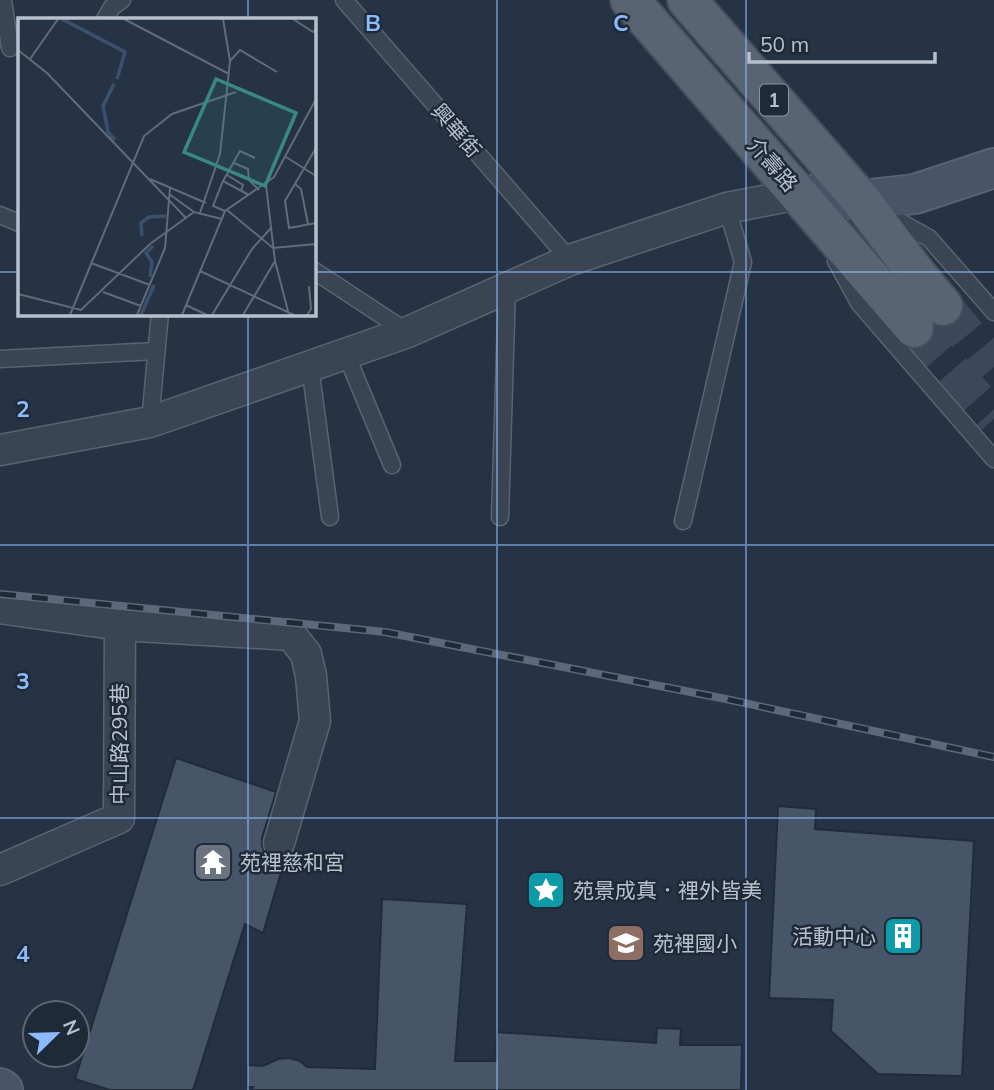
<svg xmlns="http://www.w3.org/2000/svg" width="994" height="1090" viewBox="0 0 994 1090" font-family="Mulish,'Noto Sans TC',sans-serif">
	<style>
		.building { fill: #475568; stroke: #212c3b; stroke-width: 2 }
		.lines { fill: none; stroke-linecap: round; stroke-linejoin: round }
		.primary-tunnel { stroke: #3c4859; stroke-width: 38; stroke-dasharray: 38 19; stroke-linecap: butt }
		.lane-casing { stroke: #596371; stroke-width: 19 }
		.street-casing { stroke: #596371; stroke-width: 33 }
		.secondary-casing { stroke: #596371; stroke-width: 42 }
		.primary-casing { stroke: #444e5d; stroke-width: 42 }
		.lane { stroke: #3a4553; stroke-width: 16 }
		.street { stroke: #3a4553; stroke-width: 30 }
		.secondary { stroke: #485467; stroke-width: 38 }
		.primary { stroke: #586473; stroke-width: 38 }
		.rail-casing { stroke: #5c697a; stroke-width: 8 }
		.rail { stroke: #1f2a39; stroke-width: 5; stroke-dasharray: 16; stroke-linecap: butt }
		.grid { fill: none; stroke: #8db9fd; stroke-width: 2; stroke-opacity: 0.55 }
		.labels { text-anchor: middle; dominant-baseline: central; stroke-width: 5; stroke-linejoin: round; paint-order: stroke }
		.shield { fill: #1f2a39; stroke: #8a93a1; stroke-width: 2 }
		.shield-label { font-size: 19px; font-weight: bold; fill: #b8c0cd }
		.street-label { font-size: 21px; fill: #b8c0cd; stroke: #1f2a39 }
		.poi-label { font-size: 21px; fill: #b8c0cd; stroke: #1f2a39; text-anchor: start }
		.inset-river { fill: none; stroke: #3a506d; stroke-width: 3.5 }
		.inset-road { fill: none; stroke: #606b7b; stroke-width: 2 }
		.view { fill: #398886; fill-opacity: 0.15; stroke: #398886; stroke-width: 3.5 }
		.inset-edge { fill: none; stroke: #b8c0cd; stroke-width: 3.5 }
		.grid-label { font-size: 23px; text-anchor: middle; font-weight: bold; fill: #8db9fd; stroke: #1f2a39; stroke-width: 5; stroke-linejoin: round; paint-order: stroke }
	</style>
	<rect width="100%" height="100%" fill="#263344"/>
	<g class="building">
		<polygon points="176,758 276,792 262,838 262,846 266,855 273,860 285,859 263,933 245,924 193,1090 110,1090 75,1079"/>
		<polygon points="778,806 816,809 815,829 974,841 962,1076 878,1074 831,1031 833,1000 769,998"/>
		<polygon points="382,899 467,904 455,1061 496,1061 497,1032 656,1043 657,1028 681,1029 680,1045 742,1045 741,1090 252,1090 253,1087 247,1087 247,1065 263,1066 278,1059 289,1058 300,1061 307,1067 375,1069"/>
	</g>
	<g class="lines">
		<g class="primary-tunnel">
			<polyline points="943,306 994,367"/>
			<polyline points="914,328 994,419"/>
		</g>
		<g class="lane-casing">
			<g id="lane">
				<polyline points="3,0 10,48"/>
				<polyline points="344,0 570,260"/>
				<polyline points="105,19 112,7 122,0"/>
				<polyline points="886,214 929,238 994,312"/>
				<polyline points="0,215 19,223"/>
				<polyline points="836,261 859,303 994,459"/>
				<polyline points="313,270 407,332"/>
				<polyline points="346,354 392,465"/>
				<polyline points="0,359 156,351"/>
				<polyline points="310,366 330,517"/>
				<polyline points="150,422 160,313"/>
				<polyline points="500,517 507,288"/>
				<polyline points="683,521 743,262 727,208"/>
			</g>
		</g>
		<g class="street-casing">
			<g id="street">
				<polyline points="0,450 150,422 408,332 570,260 727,208 799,194"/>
				<polyline points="0,608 120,625 291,635 306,654 311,676 315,721 279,843"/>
				<polyline points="0,870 119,818 120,625"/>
			</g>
		</g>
		<g class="secondary-casing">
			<g id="secondary">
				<polyline points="799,194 861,200 915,194 994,168"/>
				<polyline points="0,1088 3,1090"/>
			</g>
		</g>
		<g class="primary-casing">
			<g id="primary">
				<polyline points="630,0 914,328"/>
				<polyline points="687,0 861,200 918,276 943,306"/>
			</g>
		</g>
		<use href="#lane" class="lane"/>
		<use href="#street" class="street"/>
		<use href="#secondary" class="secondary"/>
		<use href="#primary" class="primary"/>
		<g class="rail-casing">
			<polyline id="rail" points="0,594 385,632 726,699 994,757"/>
		</g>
		<use href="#rail" class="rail"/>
	</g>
	<path class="grid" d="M248 0V19M497 0V1090M746 0V1090M0 272H19M313 272H994M248 313V1090M0 545H994M0 818H994"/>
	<defs>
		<g id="temple-square" transform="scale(2.0125)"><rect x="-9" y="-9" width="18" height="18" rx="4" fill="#6b7280" stroke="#1f2a39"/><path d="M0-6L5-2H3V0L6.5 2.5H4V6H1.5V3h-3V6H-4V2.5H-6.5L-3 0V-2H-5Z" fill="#fff"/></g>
		<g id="sight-square" transform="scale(2.0125)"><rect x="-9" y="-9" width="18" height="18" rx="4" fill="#0f9aa8" stroke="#1f2a39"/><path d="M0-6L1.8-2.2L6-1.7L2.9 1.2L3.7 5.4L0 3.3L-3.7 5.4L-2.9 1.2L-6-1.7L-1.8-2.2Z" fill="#fff"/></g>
		<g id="building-square" transform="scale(2.0125)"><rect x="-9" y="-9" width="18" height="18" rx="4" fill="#0f9aa8" stroke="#1f2a39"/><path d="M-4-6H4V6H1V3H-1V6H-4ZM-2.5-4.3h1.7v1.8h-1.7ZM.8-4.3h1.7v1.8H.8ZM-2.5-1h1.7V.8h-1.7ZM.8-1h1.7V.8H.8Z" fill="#fff"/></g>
		<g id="school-square" transform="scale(2.0125)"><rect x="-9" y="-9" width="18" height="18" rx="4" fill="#8d6e63" stroke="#1f2a39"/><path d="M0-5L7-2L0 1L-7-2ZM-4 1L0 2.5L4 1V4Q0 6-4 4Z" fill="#fff"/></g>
	</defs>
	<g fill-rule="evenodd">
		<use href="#temple-square" x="213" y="862"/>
		<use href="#sight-square" x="546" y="890"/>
		<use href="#building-square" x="903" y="936"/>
		<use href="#school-square" x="626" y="943"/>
	</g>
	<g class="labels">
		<rect class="shield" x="760" y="84.5" width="28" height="31" rx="5"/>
		<g class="shield-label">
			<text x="774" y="100">1</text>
		</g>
		<g class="street-label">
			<text transform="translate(457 130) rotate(49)">興華街</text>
			<text transform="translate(773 164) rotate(49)">介壽路</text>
			<text transform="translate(119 744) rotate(-90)">中山路295巷</text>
		</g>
		<g class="poi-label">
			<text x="240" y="862">苑裡慈和宮</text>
			<text x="573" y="890">苑景成真．裡外皆美</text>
			<text x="876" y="936" text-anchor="end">活動中心</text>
			<text x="653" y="943">苑裡國小</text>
		</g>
	</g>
	<g transform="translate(18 18)">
		<rect width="298" height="298" fill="#263344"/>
		<path class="inset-river" d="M44 1 107 34 99 61M96 66 85 88 90 114 97 122M124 218 123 205 131 199 148 198M132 259 134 244 128 235 135 228M123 297 136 267"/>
		<path class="inset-road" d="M106 1 211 56M275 1 295 14 298 10M0 32 29 55 168 200M12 41 40 1M212 43 222 32 259 54M298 130 267 183 271 210 298 205M268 139 298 158M216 145 230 151 231 162 241 172M209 157 225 167 223 173M132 161 188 185M205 163 222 133 237 140M277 166 283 171 290 206M248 167 257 243 271 297M151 176 176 194M209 192 255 230 298 226M207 193 195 188 205 163 231 177M182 195 202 136 212 43 205 1M73 245 132 267M182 253 276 297M85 274 123 288M0 276 63 292 132 226 176 194 204 201M168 287 189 297M52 297 126 118 154 96 218 74M119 297 147 230 152 170M164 297 207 193 256 159 298 81M194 297 234 231 253 210M225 297 257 243M289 297 293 291 291 268"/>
		<path class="view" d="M198 61 278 95 247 168 166 134Z"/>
		<rect width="298" height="298" class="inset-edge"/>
	</g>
	<g class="grid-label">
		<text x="373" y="31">B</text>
		<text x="621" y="31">C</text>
		<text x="23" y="417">2</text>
		<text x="23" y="689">3</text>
		<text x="23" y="962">4</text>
	</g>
	<g transform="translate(56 1034) rotate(67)"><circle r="33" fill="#1f2a39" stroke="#5c6674" stroke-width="2"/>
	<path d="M0-5L12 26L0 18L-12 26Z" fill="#8db9fd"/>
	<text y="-10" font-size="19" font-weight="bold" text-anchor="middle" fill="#b8c0cd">N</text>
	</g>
	<path d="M749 52v10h186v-10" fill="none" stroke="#b8c0cd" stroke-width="3.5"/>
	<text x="760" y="52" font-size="21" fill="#b8c0cd" stroke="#1f2a39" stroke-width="5" paint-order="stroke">50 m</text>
</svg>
